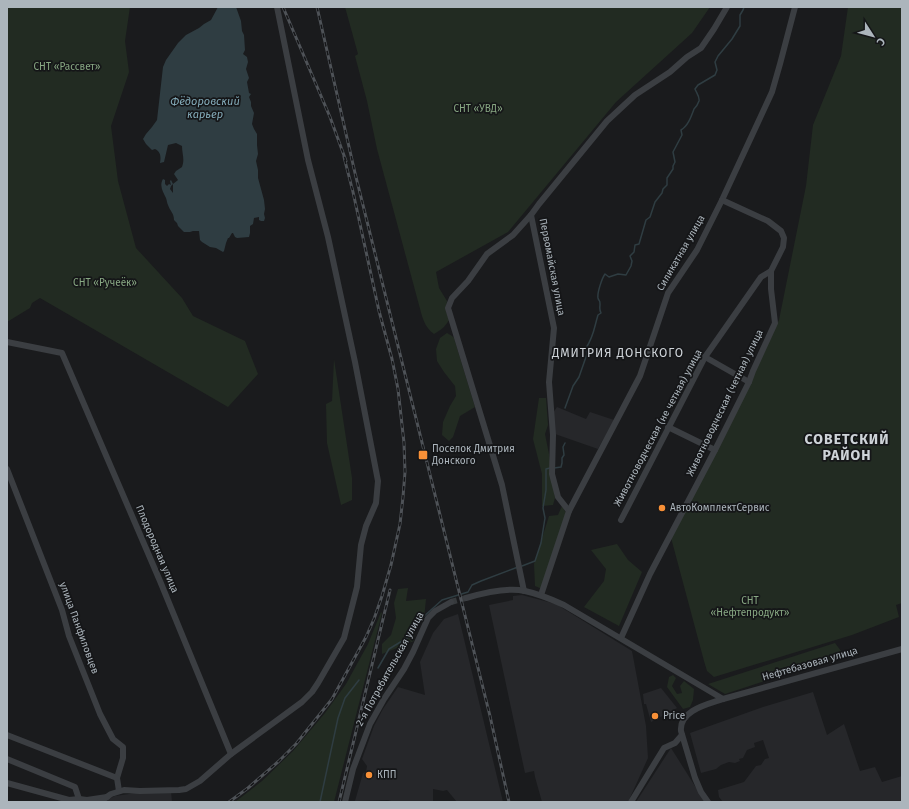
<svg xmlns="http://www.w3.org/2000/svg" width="909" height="809" viewBox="0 0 909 809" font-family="'Fira Sans',sans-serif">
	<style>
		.built { fill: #26272a }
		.green { fill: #222b22 }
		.water { fill: #2f3d42 }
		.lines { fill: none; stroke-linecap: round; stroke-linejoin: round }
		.stream { stroke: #2f3d42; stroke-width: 1.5 }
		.minor-tunnel { stroke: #373a3d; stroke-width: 6; stroke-dasharray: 6 3; stroke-linecap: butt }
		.minor { stroke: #3b3e42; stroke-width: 6 }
		.rail-casing { stroke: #4e5257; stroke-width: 3 }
		.rail { stroke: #151618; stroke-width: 1.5; stroke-dasharray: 4.5; stroke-linecap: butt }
		.poi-dot { fill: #f89037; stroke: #151618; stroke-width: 1.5 }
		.labels { text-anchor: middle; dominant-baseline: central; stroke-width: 3.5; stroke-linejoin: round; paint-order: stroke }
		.park-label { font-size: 10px; fill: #88a883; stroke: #151618 }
		.street-label { font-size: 10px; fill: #acb5bc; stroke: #151618 }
		.poi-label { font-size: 10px; fill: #acb5bc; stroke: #151618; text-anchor: start }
		.water-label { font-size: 11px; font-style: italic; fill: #83aab8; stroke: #151618 }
		.quarter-label { font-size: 12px; letter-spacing: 1px; fill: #ced3d8; stroke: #151618 }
		.district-label { font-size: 14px; font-weight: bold; letter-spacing: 1px; fill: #ced3d8; stroke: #151618 }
	</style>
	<rect width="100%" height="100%" fill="#1a1b1d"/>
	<g class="built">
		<polygon points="557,407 586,419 590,412 614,420 598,449 555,434 553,413"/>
		<polygon points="522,595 556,604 632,651 646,726 648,758 629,800 627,802 542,802 535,777 534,771 525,773 489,605 513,600 513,596"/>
		<polygon points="458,614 503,802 457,802 447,790 443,791 433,789 433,801 422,802 392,802 391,801 388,800 355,801 363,773 366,772 367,766 362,759 374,726 383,709 398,687 425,695 420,662 433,633 444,619"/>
		<polygon points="661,688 677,708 651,722 646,704 644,704 643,694"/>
		<polygon points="813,692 827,735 844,724 860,771 875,767 882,782 902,776 902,802 723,802 719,797 718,790 744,782 756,766 761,765 765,759 769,758 763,740 754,743 755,747 747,750 743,758 739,759 740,761 735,763 729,762 721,765 716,769 701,773 690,733 763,707"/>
		<polygon points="671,748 705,802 636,802"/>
		<polygon points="171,791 172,802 105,802 109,799 115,796 136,793"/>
	</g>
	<g class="green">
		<polygon points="7,7 130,7 125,41 129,72 111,126 118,181 136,248 182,298 193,316 245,341 258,374 228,407 40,298 32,303 30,308 7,322"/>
		<path d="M345 7H710L692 33 616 102 508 232 436 272 439 288 447 301 446 311 449 320C445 327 441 330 434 334 424 327 422 316 419 305L377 149 367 101 355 56 358 54Z"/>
		<polygon points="848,7 902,7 902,603 896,605 899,617 852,635 714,677 707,671 704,661 670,534 779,320 806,186 813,125 841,56"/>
		<polygon points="447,333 452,336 454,338 475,407 460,416 453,437 449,441 442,435 443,422 450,406 456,396 455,386 444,372 437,361 436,349 440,338"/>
		<polygon points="334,359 352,478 352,500 341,505 327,443 326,404 332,401"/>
		<polygon points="539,398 546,398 548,425 545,434 549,454 555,498 553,505 542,506 542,474 533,439"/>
		<polygon points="562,506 566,513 542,589 535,586 534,564 549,516 558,515"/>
		<polygon points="617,544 628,560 642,572 619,626 584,607 604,581 606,569 591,550"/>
		<polygon points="408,588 406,601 426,599 424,619 415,624 414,641 382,654 382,644 391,635 396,618 394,603 398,589"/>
		<polygon points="381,612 382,613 334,802 235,802 262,781 293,751 325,713 346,684 368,644"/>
		<polygon points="835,643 844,655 725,694 708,684"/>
		<polygon points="673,675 676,678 672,686 677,694 682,693 680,686 684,681 694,689 693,700 690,707 683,709 667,687 669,677"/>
	</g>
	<path class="water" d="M218 7H236L241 21 242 31 244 35 245 50 243 54 247 57 248 62 246 69 249 78 247 82 249 93 251 94 249 97 251 102V106L254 113 252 124 254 129 257 134V145L258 154 256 161 258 170V178L264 200 265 209 264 214 265 218 264 221H261L259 220V217L254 218 253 224 250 226V233L249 237 237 238 235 237 233 233H232L229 238H228L226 243 224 251 223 252 216 248 210 247 202 242 200 240 199 231H193L190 232H184L178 226 177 223 174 220C174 213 170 211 168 205 167 203 167 201 166 198 163 192 159 186 163 179L165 180V184L167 186 169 184 171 185 170 181 171 180 173 184 171 186 170 189 173 193V184L178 180 174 174 176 171 182 167C185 159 182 154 182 146L176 143 168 145 164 162 160 163C161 157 161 152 155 149L152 150 146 144 143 139 146 134 152 127 157 120 163 67 166 60 178 43 186 35 199 28 204 24 211 20Z"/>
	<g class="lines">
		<g class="stream">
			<path d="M565 408 573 386 579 377 587 354 586 348C594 336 594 328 598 315L601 313C599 309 600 308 600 304 600 299 599 302 598 298 597 293 602 278 605 274L609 277 618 274 626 275 631 266 632 261 630 256 634 252 635 245 639 244 646 220 650 217 655 202 662 193 663 189 667 185V178L673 169V166L675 162 673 152 682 135 681 130C688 126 691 117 694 109 696 107 698 104 699 101 700 97 696 92 695 89L698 85 715 75 717 70 715 62 718 56 732 39 740 26V15L743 10 744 7"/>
			<polyline points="554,468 561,467 562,463 562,458 564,455 563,447 565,443"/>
			<polyline points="522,566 535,561 541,543 545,518 543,508 546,490 546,469 550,468"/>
			<polyline points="378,668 389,649 407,638 422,618 442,600 468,592 472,585 481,581 518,567"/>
			<polyline points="320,802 338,718 345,698 359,680"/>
		</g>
		<polyline class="minor-tunnel" points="451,602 466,598"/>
		<g class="minor">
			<polyline points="7,342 62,353 160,581 231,754"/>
			<polyline points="705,357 749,382"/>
			<polyline points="668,427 715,450"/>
			<polyline points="7,469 62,610 69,636 100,714 113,739 123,747 123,758 117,778 119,791"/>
			<polyline points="569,511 558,497 552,474 553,435 549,382 554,328 531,215 539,204 607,121 635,95 670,72 687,57 701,48 714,29 727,7"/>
			<polyline points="621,520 705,357 761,277 771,271"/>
			<polyline points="524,591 502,485 448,308 452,298 468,281 487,254 513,235 531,215"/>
			<polyline points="541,595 569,511 640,376 668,293 697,250 722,200 772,92 780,64 795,7"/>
			<path d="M466 598C483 593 508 587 525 591 539 594 551 599 564 605L723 699"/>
			<polyline points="621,638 650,574 715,450 749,382 753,371 775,323 771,289 771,271 783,247 784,238 781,231 768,221 722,200"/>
			<polyline points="7,735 117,778"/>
			<polyline points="7,759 75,787 79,799"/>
			<polyline points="7,783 69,800 79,799 87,800 107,797"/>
			<polyline points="100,802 111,794 124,790 140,791 179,790 186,789 200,781 231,754 302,702 312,692 318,683 344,638 357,587 361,545 366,526 376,503 378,481 355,362 328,237 308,160 277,7"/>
			<polyline points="345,802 353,769 370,724 384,699 404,669 413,652 428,618 435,611 451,602"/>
			<polyline points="631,802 664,748 675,743 682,735"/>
			<path d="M708 802 701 792 695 778 681 731C679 710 709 704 723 699L902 649"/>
		</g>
		<g class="rail-casing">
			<g id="rail">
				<polyline points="283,7 330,117 346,161"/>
				<polyline points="317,7 355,173 490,716 509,802"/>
				<polyline points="229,802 248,788 279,761 296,744 332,699 366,637 374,619 382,596 391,565 400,524 403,497 405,472 404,443 398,389 392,359 379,311 353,192 344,157"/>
				<polyline points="339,802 390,590"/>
			</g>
		</g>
		<use href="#rail" class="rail"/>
	</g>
	<g class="poi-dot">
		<rect x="418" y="450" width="10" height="10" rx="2"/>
		<circle cx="662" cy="508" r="4"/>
		<circle cx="655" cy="716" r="4"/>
		<circle cx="369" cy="775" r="4"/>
	</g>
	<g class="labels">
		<g class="park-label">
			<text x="67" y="67">СНТ «Рассвет»</text>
			<text x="478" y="109">СНТ «УВД»</text>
			<text x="105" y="283">СНТ «Ручеёк»</text>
			<text x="750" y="601">СНТ<tspan x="750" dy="12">«Нефтепродукт»</tspan></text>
		</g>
		<g class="street-label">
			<text transform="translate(681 253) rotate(-60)">Силикатная улица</text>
			<text transform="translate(552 267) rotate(79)">Первомайская улица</text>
			<text transform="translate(725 403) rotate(-64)">Животноводческая (четная) улица</text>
			<text transform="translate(658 428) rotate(-62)">Животноводческая (не четная) улица</text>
			<text transform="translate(157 549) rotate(67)">Плодородная улица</text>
			<text transform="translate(79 628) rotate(70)">улица Панфиловцев</text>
			<text transform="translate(810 664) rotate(-16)">Нефтебазовая улица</text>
			<text transform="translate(390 669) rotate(-61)">2-я Потребительская улица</text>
		</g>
		<g class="poi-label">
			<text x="432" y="449">Поселок Дмитрия<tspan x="432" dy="12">Донского</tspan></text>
			<text x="670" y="508">АвтоКомплектСервис</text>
			<text x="663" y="716">Price</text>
			<text x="377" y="775">КПП</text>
		</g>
		<g class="water-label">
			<text x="205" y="101">Фёдоровский<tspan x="205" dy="13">карьер</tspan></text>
		</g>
		<g class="quarter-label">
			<text x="618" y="353">ДМИТРИЯ ДОНСКОГО</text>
		</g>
		<g class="district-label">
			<text x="847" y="439">СОВЕТСКИЙ<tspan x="847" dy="16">РАЙОН</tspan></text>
		</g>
	</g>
	<rect width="909" height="809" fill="none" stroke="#acb5bc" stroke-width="16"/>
	<g transform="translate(873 36) rotate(126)" stroke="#151618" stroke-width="3" paint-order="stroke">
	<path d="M0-3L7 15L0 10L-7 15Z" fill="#acb5bc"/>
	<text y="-6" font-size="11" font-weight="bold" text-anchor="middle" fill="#acb5bc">С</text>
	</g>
</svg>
